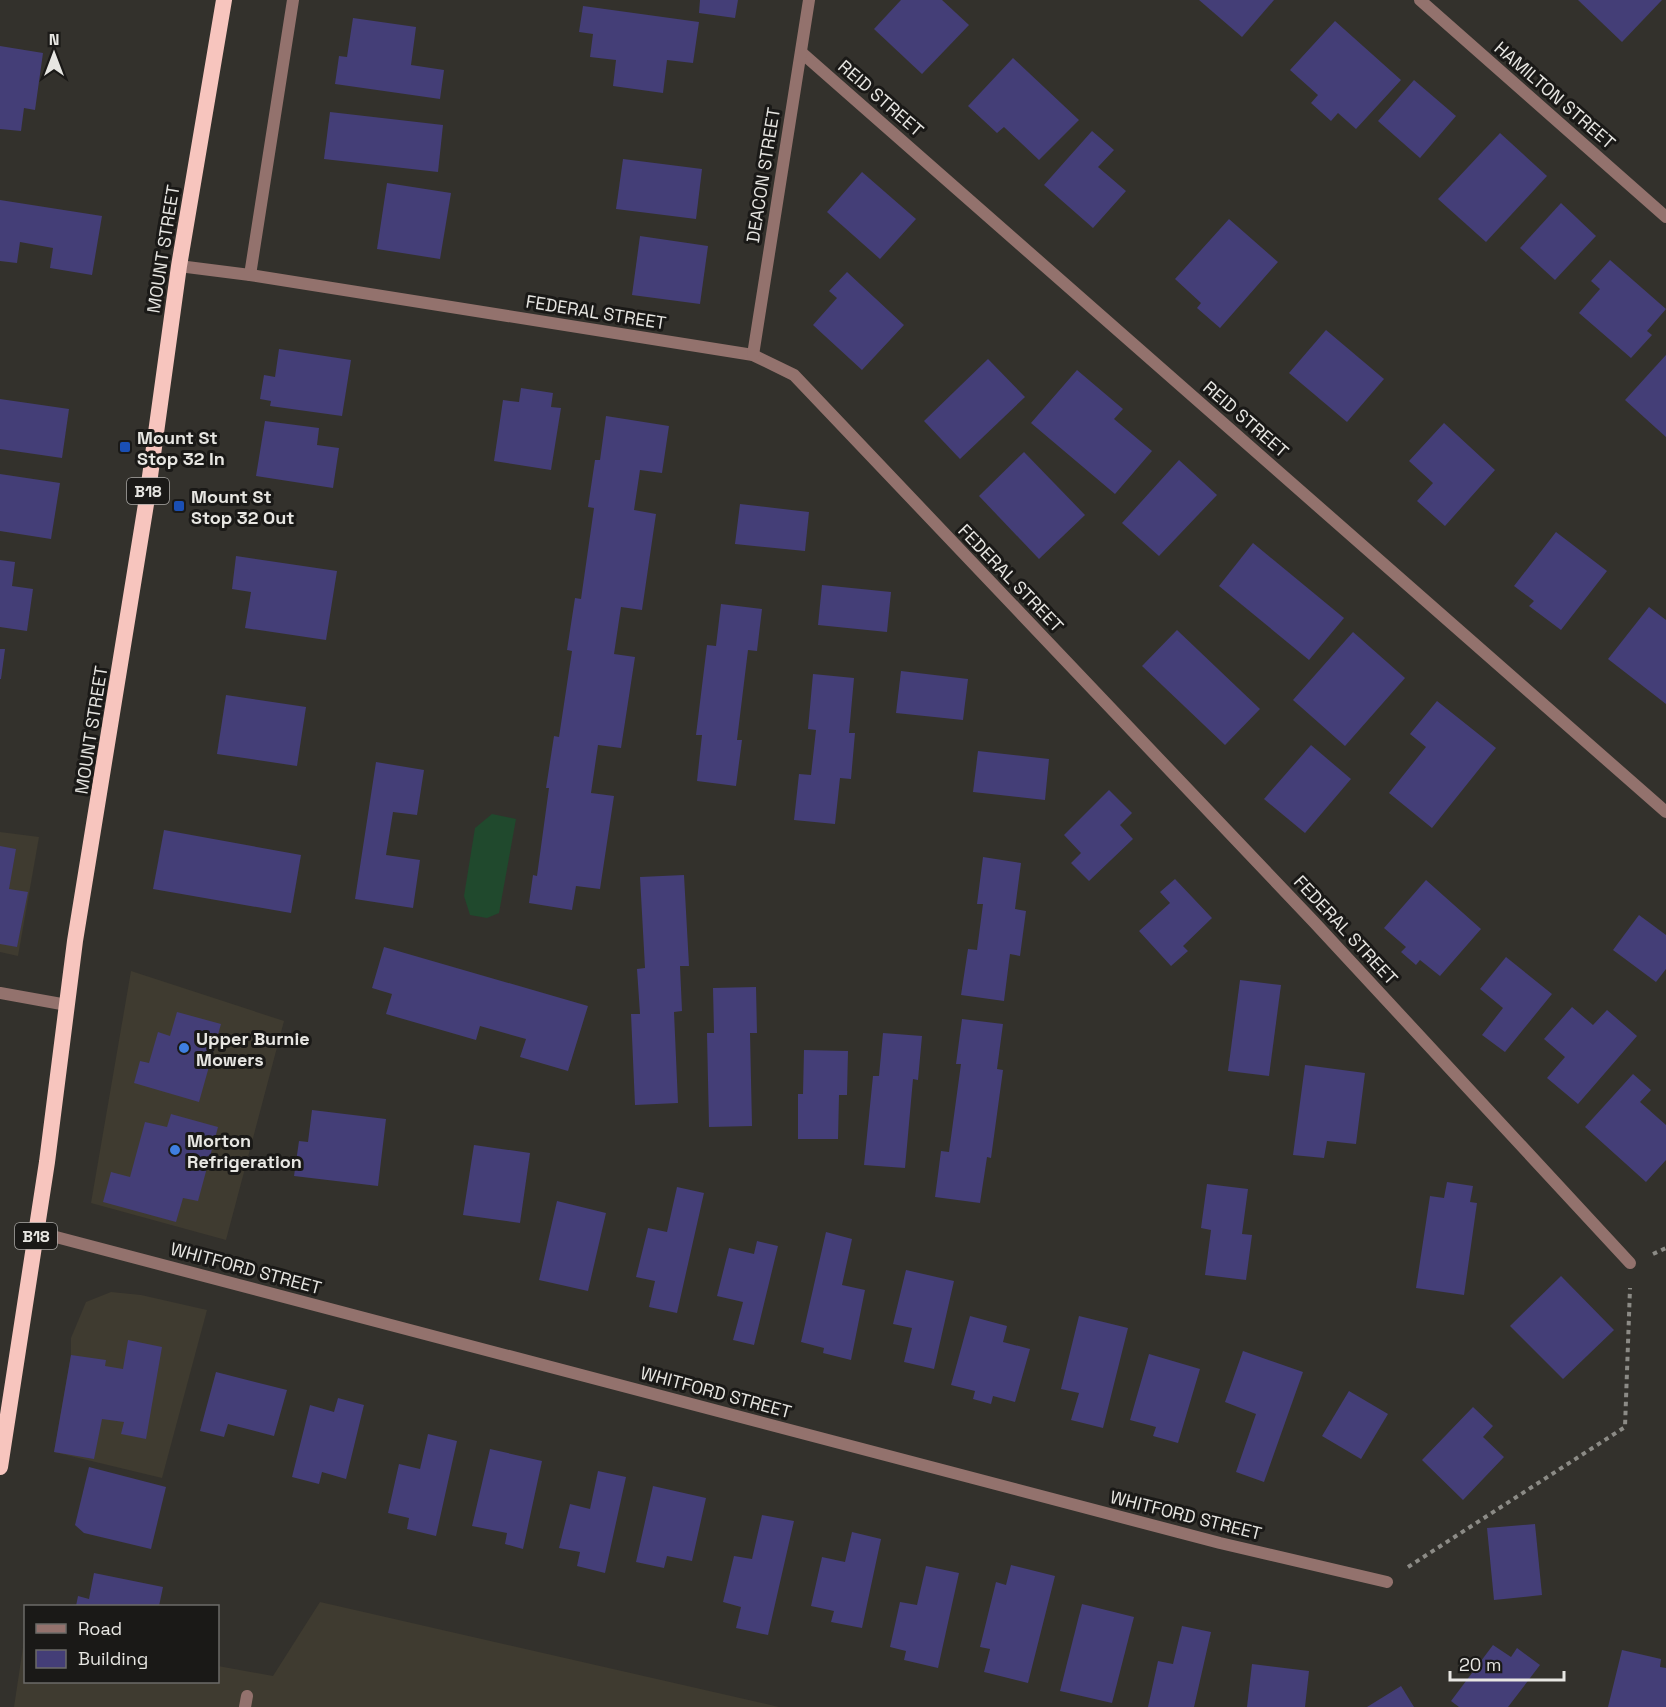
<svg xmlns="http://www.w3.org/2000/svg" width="1666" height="1707" viewBox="0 0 1666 1707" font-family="'Space Grotesk',sans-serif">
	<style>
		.built { fill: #3f3b30 }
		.green { fill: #20492d }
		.building { fill: #443e77 }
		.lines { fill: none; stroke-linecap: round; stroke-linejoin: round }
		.path { stroke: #8c8b86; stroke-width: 4; stroke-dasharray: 4.5 4.5; stroke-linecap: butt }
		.service { stroke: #93726d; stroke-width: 12 }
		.minor { stroke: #93726d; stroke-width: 12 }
		.tertiary { stroke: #93726d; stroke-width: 12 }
		.trunk { stroke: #f7c5be; stroke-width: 16 }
		.transit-dot { fill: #1a4fb4; stroke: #1a1917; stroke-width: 2 }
		.shop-dot { fill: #3f7fe0; stroke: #1a1917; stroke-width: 2 }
		.labels { text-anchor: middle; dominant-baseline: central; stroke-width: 6; stroke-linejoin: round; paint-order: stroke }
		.shield { fill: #1a1917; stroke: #aaa8a5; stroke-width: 1.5 }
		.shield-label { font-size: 16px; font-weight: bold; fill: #e7e6e2 }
		.street-label { font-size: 18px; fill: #e7e6e2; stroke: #1a1917 }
		.poi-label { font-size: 18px; font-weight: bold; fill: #e7e6e2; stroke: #1a1917; text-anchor: start }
	</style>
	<rect width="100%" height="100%" fill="#33312c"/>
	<g class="built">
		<polygon points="0,832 39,837 18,956 0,952"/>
		<polygon points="131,971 284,1021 226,1240 91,1203"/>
		<polygon points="111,1292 141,1295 207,1310 162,1478 54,1452 71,1355 71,1338 86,1302"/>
		<polygon points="320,1602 779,1707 14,1707 25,1634 26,1682 218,1682 218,1666 273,1676"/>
	</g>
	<polygon class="green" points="492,814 516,819 499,913 487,918 470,915 464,896 475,828"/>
	<g class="building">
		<polygon points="700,0 738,0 735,18 699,13"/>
		<polygon points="901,0 942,0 969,25 922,74 874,29"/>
		<polygon points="1199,0 1274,0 1242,37"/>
		<polygon points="1578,0 1662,0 1622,42"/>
		<polygon points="583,6 699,22 693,63 667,60 663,93 613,86 616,60 590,57 593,34 579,32"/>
		<polygon points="353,18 416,27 411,65 444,70 440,99 335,84 339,56 347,57"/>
		<polygon points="1335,21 1401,80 1356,129 1338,113 1331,121 1311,103 1318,95 1290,70"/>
		<polygon points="0,46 43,53 35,110 24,108 21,131 0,129"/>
		<polygon points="1013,58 1079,120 1039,160 1004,127 997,133 968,106"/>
		<polygon points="1414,80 1456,116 1420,158 1378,121"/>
		<polygon points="330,112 443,125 438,172 324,159"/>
		<polygon points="1092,131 1114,150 1098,167 1126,191 1093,228 1044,185"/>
		<polygon points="1500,133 1547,176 1486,242 1438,199"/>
		<polygon points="623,159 702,169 696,219 616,209"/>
		<polygon points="862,172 916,219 880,259 827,212"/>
		<polygon points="387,183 451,193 440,259 377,249"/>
		<polygon points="0,200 102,216 92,275 50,268 53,248 20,242 17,263 0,261"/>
		<polygon points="1561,203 1596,236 1555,280 1520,248"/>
		<polygon points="1229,219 1278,262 1220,328 1197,308 1201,303 1175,279"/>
		<polygon points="640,236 708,246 700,304 632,295"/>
		<polygon points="1610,260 1666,309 1647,331 1652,335 1631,358 1579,313 1600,289 1591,281"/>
		<polygon points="847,272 904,325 862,370 813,325 837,298 829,291"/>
		<polygon points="1326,330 1384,379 1347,422 1289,373"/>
		<polygon points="279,349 351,360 342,416 270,406 271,401 260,399 264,375 275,377"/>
		<polygon points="1666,355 1666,437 1625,400"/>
		<polygon points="988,359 1025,397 960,459 924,421"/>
		<polygon points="1077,370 1123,409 1114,419 1152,451 1115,494 1031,423"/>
		<polygon points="521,388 553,393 551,407 561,408 551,470 494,461 503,400 519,402"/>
		<polygon points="0,399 69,409 62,458 0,449"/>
		<polygon points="606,416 669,426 662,473 640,470 634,510 656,514 642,610 621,607 614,654 635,657 621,748 598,745 591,793 614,796 600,889 576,886 572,910 529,903 533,875 537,876 549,788 546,788 554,736 559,737 572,651 567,650 575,598 581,599 594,508 588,507 595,460 600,460"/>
		<polygon points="265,421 319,428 317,445 339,448 333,488 256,476"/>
		<polygon points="1444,423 1495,470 1445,526 1417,501 1433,483 1409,461"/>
		<polygon points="1024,452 1085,515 1039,559 979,496"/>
		<polygon points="1179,460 1217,495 1159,556 1122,523"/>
		<polygon points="0,474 60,483 51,539 0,531"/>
		<polygon points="740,504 809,512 805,551 735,544"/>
		<polygon points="1556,532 1607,571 1561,630 1529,606 1534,601 1514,586"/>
		<polygon points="1253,543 1344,618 1309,660 1219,586"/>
		<polygon points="236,556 337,571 326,640 245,628 251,592 232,589"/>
		<polygon points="0,560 15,562 12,586 33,589 27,631 0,627"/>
		<polygon points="822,585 891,592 887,632 818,625"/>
		<polygon points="721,604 762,609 757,651 748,650 737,740 742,740 736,786 697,781 702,735 696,735 707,645 716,646"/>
		<polygon points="1649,607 1666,620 1666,704 1608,659"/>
		<polygon points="1177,630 1260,709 1225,745 1142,666"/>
		<polygon points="1353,632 1405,678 1345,746 1293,700"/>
		<polygon points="0,649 5,649 1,679 0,679"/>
		<polygon points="901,671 968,679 963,720 896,713"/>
		<polygon points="813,674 854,678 849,733 855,733 851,779 840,778 835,824 794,820 799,774 811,775 816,730 808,729"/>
		<polygon points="226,695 306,707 297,766 217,754"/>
		<polygon points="1437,701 1496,748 1432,828 1389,793 1426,747 1410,734"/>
		<polygon points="1311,745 1351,779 1305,833 1264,799"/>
		<polygon points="978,751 1049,759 1045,800 973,792"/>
		<polygon points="376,762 424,770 417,815 393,812 386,855 420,860 413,908 355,899"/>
		<polygon points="1109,790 1132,813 1120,825 1133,839 1089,881 1071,863 1081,853 1064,835"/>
		<polygon points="164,830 301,855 291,913 153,889"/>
		<polygon points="0,846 16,849 9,889 28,892 17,947 0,944"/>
		<polygon points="983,857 1021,863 1015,909 1026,911 1020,956 1010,954 1004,1001 961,995 968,949 977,950 983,904 977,904"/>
		<polygon points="684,875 689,966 680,966 682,1011 674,1012 678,1103 635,1105 631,1014 640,1014 637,969 645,968 640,877"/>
		<polygon points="1175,879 1212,918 1183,946 1188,951 1171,966 1139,931 1170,903 1160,892"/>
		<polygon points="1426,880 1481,929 1440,976 1420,960 1416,965 1401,952 1406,947 1384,928"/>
		<polygon points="1639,915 1666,935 1666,969 1656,982 1613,950"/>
		<polygon points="384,947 588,1006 568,1071 520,1057 526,1039 480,1026 476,1040 386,1014 392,994 372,988"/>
		<polygon points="1506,957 1552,994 1505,1052 1482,1035 1503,1008 1480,989"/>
		<polygon points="1240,980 1281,985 1269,1076 1228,1071"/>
		<polygon points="756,987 757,1033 750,1033 752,1126 709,1127 707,1033 714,1033 713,988"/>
		<polygon points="1572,1007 1593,1025 1607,1010 1637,1036 1578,1104 1547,1078 1565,1057 1544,1039"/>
		<polygon points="177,1012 221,1024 199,1102 134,1083 140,1061 149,1063 158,1032 170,1036"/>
		<polygon points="962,1019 1003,1024 997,1069 1003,1070 991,1158 987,1157 980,1203 935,1197 941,1151 949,1152 961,1064 956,1064"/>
		<polygon points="883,1033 922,1036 918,1080 913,1079 905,1168 864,1165 873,1076 879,1076"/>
		<polygon points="804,1050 848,1051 847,1095 839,1095 838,1139 798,1139 798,1094 803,1094"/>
		<polygon points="1305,1065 1365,1073 1356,1144 1327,1141 1324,1158 1293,1155"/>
		<polygon points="1633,1074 1651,1090 1640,1102 1666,1125 1666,1160 1646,1182 1585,1127"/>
		<polygon points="312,1110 386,1119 378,1186 294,1176 299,1141 308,1142"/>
		<polygon points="171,1114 218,1127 198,1201 183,1198 176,1222 103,1202 111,1172 130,1177 145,1122 167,1127"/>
		<polygon points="474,1145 530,1153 520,1223 463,1215"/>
		<polygon points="1447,1182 1473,1186 1470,1202 1477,1203 1464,1295 1416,1288 1430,1196 1444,1198"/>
		<polygon points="1207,1184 1248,1189 1242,1234 1252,1235 1246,1280 1205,1275 1211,1230 1201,1228"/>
		<polygon points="677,1187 704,1193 677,1313 649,1307 655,1281 636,1277 648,1228 667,1232"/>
		<polygon points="557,1201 606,1213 588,1291 539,1280"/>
		<polygon points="826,1232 852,1239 842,1285 865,1290 851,1360 823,1353 824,1348 801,1342"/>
		<polygon points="757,1241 778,1246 754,1345 733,1340 743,1302 717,1296 729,1248 754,1254"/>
		<polygon points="906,1270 954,1281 934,1369 904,1362 912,1328 893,1324"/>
		<polygon points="1561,1276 1614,1330 1563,1379 1510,1326"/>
		<polygon points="970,1316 1007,1326 1003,1342 1030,1349 1015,1402 993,1396 991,1404 973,1399 975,1391 951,1385"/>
		<polygon points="1079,1316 1128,1328 1103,1428 1071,1420 1079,1393 1061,1389"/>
		<polygon points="128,1340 162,1347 146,1439 121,1434 124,1422 102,1419 94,1459 54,1452 71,1355 106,1360 105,1366 123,1369"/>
		<polygon points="1243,1351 1303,1372 1264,1482 1236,1472 1256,1414 1225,1402"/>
		<polygon points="1149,1354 1200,1369 1178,1443 1153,1436 1156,1427 1130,1420"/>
		<polygon points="216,1372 287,1390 274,1436 228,1424 224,1437 200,1431"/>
		<polygon points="1349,1391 1388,1414 1361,1459 1322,1436"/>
		<polygon points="338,1398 364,1405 346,1479 322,1472 319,1484 292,1477 310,1405 334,1412"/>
		<polygon points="1473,1407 1493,1426 1483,1437 1504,1457 1463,1500 1422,1460"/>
		<polygon points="428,1434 457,1441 436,1536 407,1529 409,1518 388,1513 399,1464 420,1469"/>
		<polygon points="490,1449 542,1461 523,1549 505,1544 507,1533 472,1526"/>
		<polygon points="89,1467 166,1487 151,1549 84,1533 75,1525"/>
		<polygon points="598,1471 626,1477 605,1573 577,1566 580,1552 559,1548 570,1504 590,1509"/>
		<polygon points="653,1486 706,1498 692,1561 667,1556 664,1568 636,1562"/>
		<polygon points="762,1515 794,1521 768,1635 736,1628 741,1607 723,1602 734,1556 752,1559"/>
		<polygon points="1535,1524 1542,1595 1494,1600 1487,1528"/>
		<polygon points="852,1532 881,1539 862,1628 831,1622 834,1611 811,1606 822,1557 845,1562"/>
		<polygon points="1011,1565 1055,1576 1028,1683 984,1672 990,1649 980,1647 996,1582 1006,1585"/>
		<polygon points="926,1566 959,1573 938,1668 904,1660 906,1651 890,1647 900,1602 917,1605"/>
		<polygon points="94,1573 163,1587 159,1606 76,1606 78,1596 89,1599"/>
		<polygon points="1082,1604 1134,1617 1112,1703 1060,1691"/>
		<polygon points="1182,1626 1211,1632 1194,1707 1148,1707 1158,1661 1173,1664"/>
		<polygon points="1493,1645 1511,1657 1517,1648 1540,1665 1508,1707 1459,1707 1451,1701"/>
		<polygon points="1622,1650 1661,1659 1660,1667 1666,1668 1666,1707 1608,1707"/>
		<polygon points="1252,1664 1309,1671 1305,1707 1247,1707"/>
		<polygon points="1401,1686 1414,1707 1367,1707"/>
	</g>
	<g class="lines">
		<g class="path">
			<polyline points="1653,1254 1666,1248"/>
			<polyline points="1408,1567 1625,1427 1630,1288"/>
		</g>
		<g class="service">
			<polyline points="250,275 293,0"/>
			<polyline points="245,1707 247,1696"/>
		</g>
		<g class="minor">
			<polyline points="1420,0 1666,217"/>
			<polyline points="802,53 1666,812"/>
			<polyline points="179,266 250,275 753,355 794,375 1314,922 1630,1263"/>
			<polyline points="753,355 809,0"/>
			<polyline points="37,1232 1220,1543 1387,1582"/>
		</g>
		<polyline class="tertiary" points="0,993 67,1005"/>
		<polyline class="trunk" points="0,1467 47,1162 75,941 147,498 179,266 224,0"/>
	</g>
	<g class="transit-dot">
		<rect x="119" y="441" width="12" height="12" rx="3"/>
		<rect x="173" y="500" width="12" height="12" rx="3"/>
	</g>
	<g class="shop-dot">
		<circle cx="184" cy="1048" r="6"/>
		<circle cx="175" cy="1150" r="6"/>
	</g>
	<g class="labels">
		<g class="shield">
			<rect x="127" y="478" width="42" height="26" rx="4.5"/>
			<rect x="15" y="1223" width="42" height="26" rx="4.5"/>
		</g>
		<g class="shield-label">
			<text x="148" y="491">B18</text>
			<text x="36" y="1236">B18</text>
		</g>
		<g class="street-label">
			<text transform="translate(1555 95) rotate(41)">HAMILTON STREET</text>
			<text transform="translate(881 98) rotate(41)">REID STREET</text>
			<text transform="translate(763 175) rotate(-81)">DEACON STREET</text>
			<text transform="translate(163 249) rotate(-81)">MOUNT STREET</text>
			<text transform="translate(596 312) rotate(9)">FEDERAL STREET</text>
			<text transform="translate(1246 419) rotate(41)">REID STREET</text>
			<text transform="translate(1011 578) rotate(46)">FEDERAL STREET</text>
			<text transform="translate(91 730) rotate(-81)">MOUNT STREET</text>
			<text transform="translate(1346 930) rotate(47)">FEDERAL STREET</text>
			<text transform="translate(246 1268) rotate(15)">WHITFORD STREET</text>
			<text transform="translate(716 1392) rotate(15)">WHITFORD STREET</text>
			<text transform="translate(1186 1515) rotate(14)">WHITFORD STREET</text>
		</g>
		<g class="poi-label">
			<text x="137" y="437">Mount St<tspan x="137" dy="21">Stop 32 In</tspan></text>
			<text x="191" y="496">Mount St<tspan x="191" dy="21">Stop 32 Out</tspan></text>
			<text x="196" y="1038">Upper Burnie<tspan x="196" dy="21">Mowers</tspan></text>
			<text x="187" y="1140">Morton<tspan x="187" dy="21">Refrigeration</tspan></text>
		</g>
	</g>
	<rect x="24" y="1605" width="195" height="78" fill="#1a1917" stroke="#6c6b68" stroke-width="1.5"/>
	<rect x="36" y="1624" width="30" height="9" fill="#93726d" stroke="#6c6b68" stroke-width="1.5"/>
	<text x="78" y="1635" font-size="18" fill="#e7e6e2">Road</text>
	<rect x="36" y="1650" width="30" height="18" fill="#443e77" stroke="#6c6b68" stroke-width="1.5"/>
	<text x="78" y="1665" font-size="18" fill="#e7e6e2">Building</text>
	<g transform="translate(54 54)" stroke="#1a1917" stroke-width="4.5" paint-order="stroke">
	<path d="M0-4.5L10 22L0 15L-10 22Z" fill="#e7e6e2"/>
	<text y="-9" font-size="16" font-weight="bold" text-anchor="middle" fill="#e7e6e2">N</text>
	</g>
	<path d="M1450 1671v9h114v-9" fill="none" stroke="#e7e6e2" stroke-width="3"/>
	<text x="1459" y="1671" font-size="18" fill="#e7e6e2" stroke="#1a1917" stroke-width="4.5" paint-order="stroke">20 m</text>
</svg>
